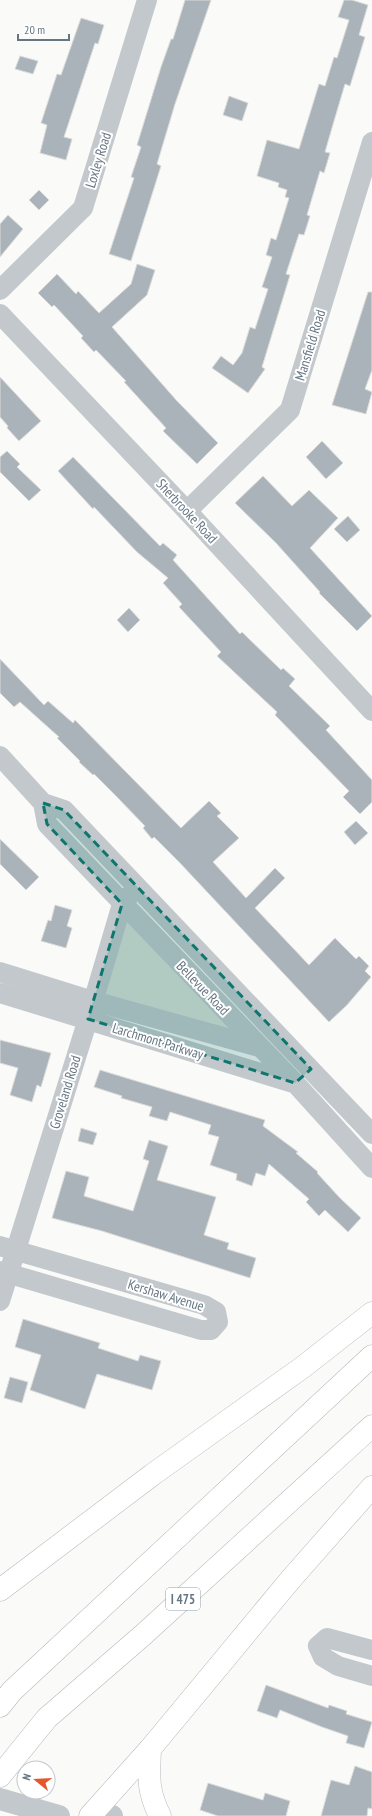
<svg xmlns="http://www.w3.org/2000/svg" width="372" height="1816" viewBox="0 0 372 1816" font-family="'PT Sans Narrow',sans-serif">
  <style>
    .green { fill: #dadfd7 }
    .building { fill: #aab3b9; stroke: #dcdcda }
    .lines { fill: none; stroke-linecap: round; stroke-linejoin: round }
    .motorway-casing { stroke: #b4b9bd; stroke-width: 23 }
    .minor { stroke: #c3c8cc; stroke-width: 20 }
    .tertiary { stroke: #c3c8cc; stroke-width: 22 }
    .motorway { stroke: #fff; stroke-width: 22 }
    .marked { fill: #0f766e; fill-opacity: 0.2; stroke: #0f766e; stroke-width: 3; stroke-dasharray: 8 5; stroke-linejoin: round }
    .labels { text-anchor: middle; stroke-width: 4; stroke-linejoin: round; paint-order: stroke }
    .shield { fill: #fff; stroke: #939fa8; stroke-width: 1 }
    .shield-label { font-size: 13px; font-weight: bold; fill: #657683 }
    .street-label { font-size: 14px; fill: #657683; stroke: #fff }
  </style>
  <rect width="100%" height="100%" fill="#fafaf8"/>
  <!-- green -->
  <path class="green" d="M122,911L230,1029L99,998Z"/>
  <!-- building -->
  <path class="building" d="M185,0H211L175,104L157,164L161,166L131,261L109,254L134,178L131,177L141,147L137,145L161,67L171,39H173Z
    M344,0H352L368,5L359,35L365,37L350,86L345,84L334,121L325,152L330,153L324,173L320,171L307,215L310,216L304,235L299,234L286,274L290,275L262,367L265,369L248,393L212,368L221,356L233,365L242,353L250,327L255,329L268,289L262,287L272,257L266,255L271,238L276,240L289,198L285,197L287,190L278,187L279,183L257,176L267,140L299,149L319,84L325,86L334,57L337,58L349,20L338,17Z
    M81,18L104,25L98,44L95,43L64,137L72,139L66,160L40,153L47,125L41,123L57,74L61,75Z
    M20,56L38,61L33,74L15,69Z
    M229,96L248,103L242,121L223,115Z
    M39,190L49,200L39,210L29,200Z
    M8,215L23,229L0,257V224Z
    M137,264L155,270L147,295L112,327L177,401L218,443L197,464L163,431L166,428L124,382L126,381L96,350L94,352L81,338L83,336L54,305L52,307L38,293L57,274L76,294L78,291L99,313L131,284Z
    M368,292H372V370L365,389L372,392L366,414L332,405Z
    M0,377L41,421L19,441L7,428L8,426L0,417Z
    M322,441L343,463L326,479L306,457Z
    M7,451L20,464L17,467L41,490L29,501L0,472V457Z
    M73,457L160,546L163,543L177,555L173,560L240,634L242,632L281,670L283,668L295,679L289,686L330,726L326,730L372,780V802L360,814L343,797L349,791L275,715L277,712L217,656L221,652L179,607L182,604L163,583L168,578L137,552L94,507L93,509L58,471Z
    M263,476L292,506L309,490L338,518L310,548L372,616L357,631L319,593L320,592L276,543L235,503Z
    M348,516L360,530L347,542L334,529Z
    M129,608L140,620L128,632L117,620Z
    M0,659L44,705L48,701L73,723L75,720L181,828L209,801L221,813L217,816L239,838L213,862L246,898L275,868L285,878L255,908L309,965L335,938L356,959L359,956L369,966L365,971L371,977L347,1005L329,1022L180,863L154,837L152,839L143,828L145,826L115,795L94,774L93,775L79,762L80,761L57,738L59,737L20,702L14,707L0,693Z
    M356,821L368,833L355,845L344,832Z
    M0,839L39,877L26,890L0,864Z
    M55,905L72,910L67,926L72,928L66,948L41,941L48,920L51,921Z
    M0,1040L51,1053L41,1087L37,1085L32,1102L10,1095L18,1068L0,1063Z
    M100,1070L265,1120L263,1126L298,1152L296,1153L318,1172L317,1173L339,1197L361,1218L348,1232L325,1210L319,1216L306,1202L309,1199L269,1164L265,1176L256,1173L252,1186L236,1180L237,1174L210,1165L219,1137L208,1134L211,1125L170,1112L167,1121L149,1116L152,1107L121,1098L122,1096L94,1087Z
    M81,1128L97,1133L93,1145L78,1141Z
    M149,1140L168,1146L157,1180L216,1197L204,1235L229,1243L227,1249L256,1258L250,1278L102,1231L52,1218L66,1171L89,1177L84,1196L133,1211L149,1161L143,1159Z
    M23,1319L100,1343L98,1348L138,1361L140,1355L161,1361L152,1390L97,1374L85,1409L30,1390L41,1355L15,1347Z
    M10,1377L28,1382L22,1403L4,1398Z
    M266,1685L328,1708L329,1705L347,1711L346,1714L372,1722L364,1748L346,1743L348,1736L322,1727L280,1710L277,1718L257,1711Z
    M355,1766L372,1772V1809L368,1808L367,1816H321L331,1780L349,1785Z
    M208,1783L263,1800L265,1793L290,1801L286,1816H218L200,1810Z"/>
  <g class="lines">
    <!-- motorway casing -->
    <g class="motorway-casing">
      <path id="motorway" d="M0,1590L152,1475L303,1367L372,1313
        M0,1706L12,1691L372,1356
        M150,1749C149,1777 147,1790 160,1816
        M0,1776L47,1718L143,1635L372,1426
        M90,1816L150,1749L291,1579L372,1487"/>
    </g>
    <!-- minor -->
    <path class="minor" d="M0,290L83,208L147,0
      M0,314L187,511L372,711
      M187,511L290,410L372,142
      M0,756L43,803L64,810L372,1134
      M43,803L47,824L295,1083L372,1168
      M0,972L93,1001L259,1047
      M0,993L293,1083
      M0,1246L204,1305L216,1312L218,1322L211,1330H201L0,1271
      M0,1301L88,1019L122,904L129,896
      M372,1650L327,1638L318,1646L323,1657L338,1666L372,1676"/>
    <!-- tertiary -->
    <path class="tertiary" d="M0,1799L59,1816
      M106,1816H112"/>
    <!-- motorway -->
    <use href="#motorway" class="motorway"/>
  </g>
  <!-- marked area -->
  <path class="marked" d="M43,803L64,810L311,1069L295,1083L88,1019L122,904L47,824Z"/>
  <g class="labels">
    <!-- shield labels -->
    <rect class="shield" x="166" y="1588" width="34" height="22" rx="3"/>
    <g class="shield-label">
      <text x="183" y="1604">I 475</text>
    </g>
    <!-- street labels -->
    <g class="street-label">
      <text transform="translate(98 160) rotate(-73)" y="5">Loxley Road</text>
      <text transform="translate(310 345) rotate(-73)" y="5">Mansfield Road</text>
      <text transform="translate(187 511) rotate(47)" y="5">Sherbrooke Road</text>
      <text transform="translate(203 988) rotate(46)" y="5">Bellevue Road</text>
      <text transform="translate(158 1041) rotate(17)" y="5">Larchmont Parkway</text>
      <text transform="translate(65 1092) rotate(-73)" y="5">Groveland Road</text>
      <text transform="translate(166 1295) rotate(17)" y="5">Kershaw Avenue</text>
    </g>
  </g>
  <!-- north arrow -->
  <g transform="translate(36 1780) rotate(288)"><circle r="19" fill="#ffffff" stroke="#c1c8cd"/>
  <path d="M0-3L7 15L0 10L-7 15Z" fill="#e4572e"/>
  <text y="-6" font-size="11" font-weight="bold" text-anchor="middle" fill="#657683">N</text>
  </g>
  <!-- scale -->
  <path d="M18 34v6h51v-6" fill="none" stroke="#657683" stroke-width="2"/>
  <text x="24" y="34" font-size="12" fill="#657683" stroke="#ffffff" stroke-width="3" paint-order="stroke">20 m</text>
</svg>
